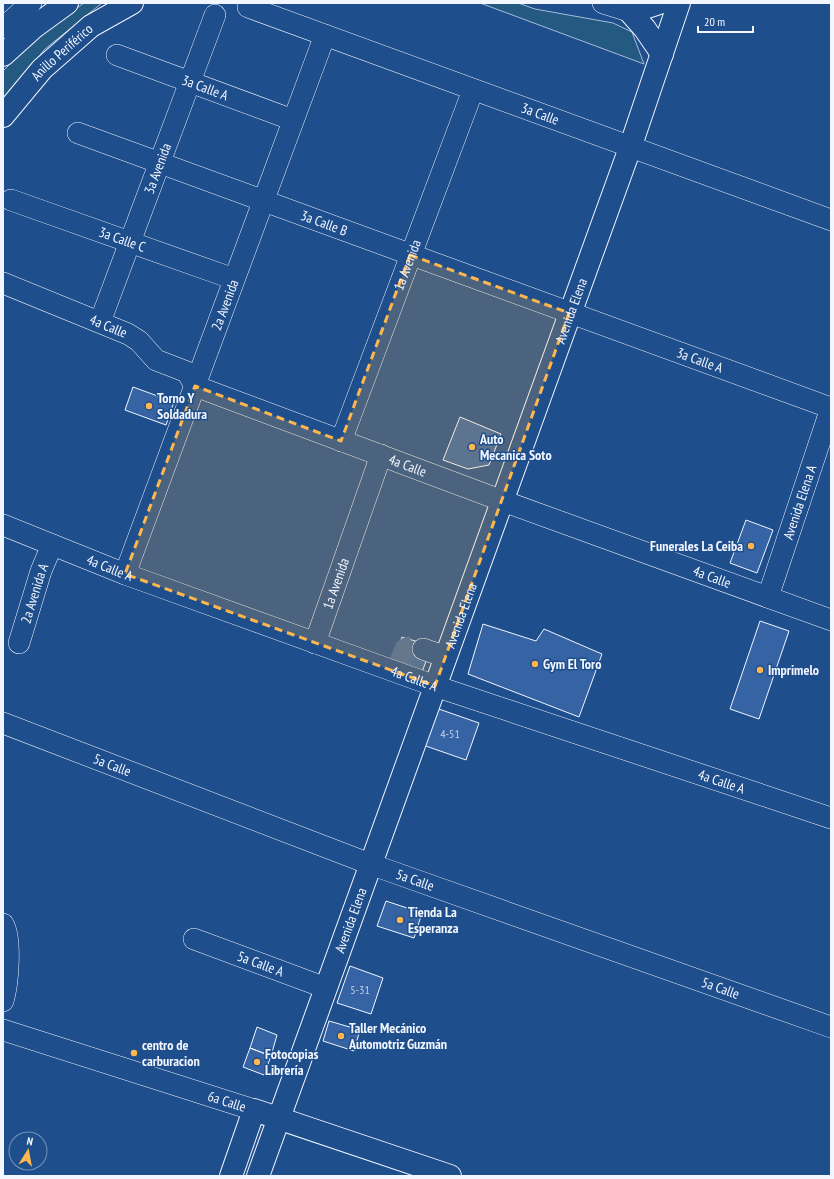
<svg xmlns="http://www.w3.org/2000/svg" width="834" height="1179" viewBox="0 0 834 1179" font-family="'PT Sans Narrow',sans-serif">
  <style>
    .green { fill: #245a82; stroke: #a8bbd7 }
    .building { fill: #3563a3; stroke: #f2f6ff }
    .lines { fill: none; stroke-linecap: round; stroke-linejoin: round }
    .minor-tunnel { stroke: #3f679d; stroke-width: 21; stroke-dasharray: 21 10; stroke-linecap: butt }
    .minor-casing { stroke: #f2f6ff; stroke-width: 22 }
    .major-casing { stroke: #f2f6ff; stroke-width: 24 }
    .highway-casing { stroke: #f2f6ff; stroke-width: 24 }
    .minor { stroke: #1f4e8c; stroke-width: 21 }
    .major { stroke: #1f4e8c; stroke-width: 22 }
    .highway { stroke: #1f4e8c; stroke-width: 22 }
    .marked { fill: #ffb74d; fill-opacity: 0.2; stroke: #ffb74d; stroke-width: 3; stroke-dasharray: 8 5; stroke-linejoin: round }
    .poi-dot { fill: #ffb74d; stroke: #1f4e8c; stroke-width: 1.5 }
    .labels { text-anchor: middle; stroke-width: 3; stroke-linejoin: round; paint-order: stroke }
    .number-label { font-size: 12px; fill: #c3d1e8 }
    .street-label { font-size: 14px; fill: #f2f6ff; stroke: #1f4e8c }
    .poi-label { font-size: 14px; font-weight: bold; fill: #f2f6ff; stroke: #1f4e8c; text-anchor: start }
  </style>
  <rect width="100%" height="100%" fill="#1f4e8c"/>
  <!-- green -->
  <path class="green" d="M84,3H102L45,49L3,100V71L36,38Z
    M480,3H518L535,9L613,23L632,32L644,64Z"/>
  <!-- building -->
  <path class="building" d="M133,387L174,402L166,425L125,410Z
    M460,417L501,434L489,465L468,469L443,460Z
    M746,520L773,530L757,573L730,563Z
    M760,621L789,631L759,719L730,709Z
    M483,624L536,641L544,629L602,654L579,717L468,674Z
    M402,637L425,644L428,656L422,672L393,662Z
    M433,707L479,723L466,760L420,744Z
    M386,901L422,913L414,938L377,926Z
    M350,966L383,978L371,1014L337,1003Z
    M329,1021L360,1030L354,1051L323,1041Z
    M257,1027L277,1035L271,1056L250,1048Z
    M250,1048L271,1056L264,1075L243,1067Z"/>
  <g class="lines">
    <!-- minor-tunnel -->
    <path class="minor-tunnel" d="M399,664L405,649L409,647L423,649"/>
    <!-- minor casing -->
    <g class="minor-casing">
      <g id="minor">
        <path d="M603,3L632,12"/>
        <path id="s1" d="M248,7L831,220"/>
        <path d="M3,28L31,3"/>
        <path id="s2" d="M117,55L293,120"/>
        <path id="s3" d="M78,133L831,408"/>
        <path id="s4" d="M11,200L234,279"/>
        <path id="s5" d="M3,283L128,334L139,341L156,360L187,372L195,386L503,501L831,620"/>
        <path id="s6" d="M100,322L215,15"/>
        <path id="s7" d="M341,441L473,90"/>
        <path id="s8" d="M3,525L125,574L435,686L831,818"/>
        <path id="s9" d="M125,574L325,35"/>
        <path id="s10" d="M768,597L831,408"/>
        <path id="s11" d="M19,643L41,571L52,545"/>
        <path id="s12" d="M315,643L381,455"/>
        <path d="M423,649L446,657"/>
        <path id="s13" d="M3,723L370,864L831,1027"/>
        <path d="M3,924C12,938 8,985 3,1001"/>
        <path id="s14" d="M194,939L326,988"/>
        <path id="s15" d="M3,1030L254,1110"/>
      </g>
    </g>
    <!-- major casing -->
    <g class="major-casing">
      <g id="major">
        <path d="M622,3L645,29L662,54"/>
        <path d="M632,12L659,3"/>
        <path d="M231,1176L254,1110L450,1176"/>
        <path id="s16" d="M258,1176L630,148L679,3"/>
      </g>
    </g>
    <!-- highway casing -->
    <g class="highway-casing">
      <g id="highway">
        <path d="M3,55L34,27L67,3"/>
        <path id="s17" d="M3,116L42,69L91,26L132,3"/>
      </g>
    </g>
    <!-- minor -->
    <use href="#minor" class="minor"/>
    <!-- major -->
    <use href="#major" class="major"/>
    <!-- highway -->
    <use href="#highway" class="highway"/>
  </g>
  <!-- marked area -->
  <path class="marked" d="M410,255L569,313L435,686L125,574L195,386L341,441Z"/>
  <!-- markers -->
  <g class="poi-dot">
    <circle cx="149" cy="406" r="4"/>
    <circle cx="472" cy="447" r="4"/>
    <circle cx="751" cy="546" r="4"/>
    <circle cx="535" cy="664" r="4"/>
    <circle cx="760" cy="670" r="4"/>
    <circle cx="400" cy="920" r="4"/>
    <circle cx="341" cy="1036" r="4"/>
    <circle cx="134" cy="1053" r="4"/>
    <circle cx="257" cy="1062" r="4"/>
  </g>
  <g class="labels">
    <!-- number labels -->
    <g class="number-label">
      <text x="450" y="738">4-51</text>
      <text x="360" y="994">5-31</text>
    </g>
    <!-- street labels -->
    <g class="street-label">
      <text dy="5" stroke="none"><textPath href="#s17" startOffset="87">Anillo Periférico</textPath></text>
      <text dy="5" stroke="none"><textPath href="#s2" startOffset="94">3a Calle A</textPath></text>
      <text dy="5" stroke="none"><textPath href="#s1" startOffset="311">3a Calle</textPath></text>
      <text dy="5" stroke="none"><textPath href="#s6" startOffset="164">3a Avenida</textPath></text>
      <text dy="5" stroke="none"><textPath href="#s3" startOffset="262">3a Calle B</textPath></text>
      <text dy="5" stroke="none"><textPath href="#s4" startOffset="118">3a Calle C</textPath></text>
      <text dy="5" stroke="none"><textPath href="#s7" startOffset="188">1a Avenida</textPath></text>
      <text dy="5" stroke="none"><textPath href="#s9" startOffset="287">2a Avenida</textPath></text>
      <text dy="5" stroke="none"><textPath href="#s16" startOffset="920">Avenida Elena</textPath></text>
      <text dy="5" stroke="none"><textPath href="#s5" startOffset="114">4a Calle</textPath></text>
      <text dy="5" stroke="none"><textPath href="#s3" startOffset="662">3a Calle A</textPath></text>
      <text dy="5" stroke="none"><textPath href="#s5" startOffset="450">4a Calle</textPath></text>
      <text dy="5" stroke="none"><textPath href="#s10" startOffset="100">Avenida Elena A</textPath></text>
      <text dy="5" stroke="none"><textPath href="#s8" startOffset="115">4a Calle A</textPath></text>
      <text dy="5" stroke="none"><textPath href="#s5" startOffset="774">4a Calle</textPath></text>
      <text dy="5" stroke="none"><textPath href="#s12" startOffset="63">1a Avenida</textPath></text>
      <text dy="5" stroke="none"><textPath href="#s11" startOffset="52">2a Avenida A</textPath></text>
      <text dy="5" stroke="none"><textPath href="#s16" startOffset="596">Avenida Elena</textPath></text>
      <text dy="5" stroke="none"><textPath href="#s8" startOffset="439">4a Calle A</textPath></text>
      <text dy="5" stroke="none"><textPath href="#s13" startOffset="117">5a Calle</textPath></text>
      <text dy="5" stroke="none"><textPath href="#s8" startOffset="763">4a Calle A</textPath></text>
      <text dy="5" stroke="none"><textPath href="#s13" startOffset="441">5a Calle</textPath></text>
      <text dy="5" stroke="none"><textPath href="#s16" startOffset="272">Avenida Elena</textPath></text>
      <text dy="5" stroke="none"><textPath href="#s14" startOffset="71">5a Calle A</textPath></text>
      <text dy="5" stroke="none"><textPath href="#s13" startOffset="765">5a Calle</textPath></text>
      <text dy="5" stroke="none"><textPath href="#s15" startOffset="235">6a Calle</textPath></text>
    </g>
    <!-- poi labels -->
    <g class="poi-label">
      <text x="157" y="403">Torno Y<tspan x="157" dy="16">Soldadura</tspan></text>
      <text x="480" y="444">Auto<tspan x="480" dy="16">Mecanica Soto</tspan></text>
      <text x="743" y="551" text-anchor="end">Funerales La Ceiba</text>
      <text x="543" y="669">Gym El Toro</text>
      <text x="768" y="675">Imprimelo</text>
      <text x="408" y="917">Tienda La<tspan x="408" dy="16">Esperanza</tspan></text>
      <text x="349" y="1033">Taller Mecánico<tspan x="349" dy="16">Automotriz Guzmán</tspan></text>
      <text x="142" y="1050">centro de<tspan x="142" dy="16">carburacion</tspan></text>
      <text x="265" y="1059">Fotocopias<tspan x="265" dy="16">Librería</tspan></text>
    </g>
  </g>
  <!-- border -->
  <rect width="834" height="1179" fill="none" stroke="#f2f6ff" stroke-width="8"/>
  <!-- north arrow -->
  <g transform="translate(28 1151) rotate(11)"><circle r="19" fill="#1f4e8c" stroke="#7391ba"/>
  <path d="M0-3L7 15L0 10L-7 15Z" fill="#ffb74d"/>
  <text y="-6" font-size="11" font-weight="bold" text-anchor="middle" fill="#f2f6ff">N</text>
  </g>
  <!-- scale -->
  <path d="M698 26v6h55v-6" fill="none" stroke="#f2f6ff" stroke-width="2"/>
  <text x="704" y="26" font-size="12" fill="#f2f6ff" stroke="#1f4e8c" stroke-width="3" paint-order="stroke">20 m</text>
</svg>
